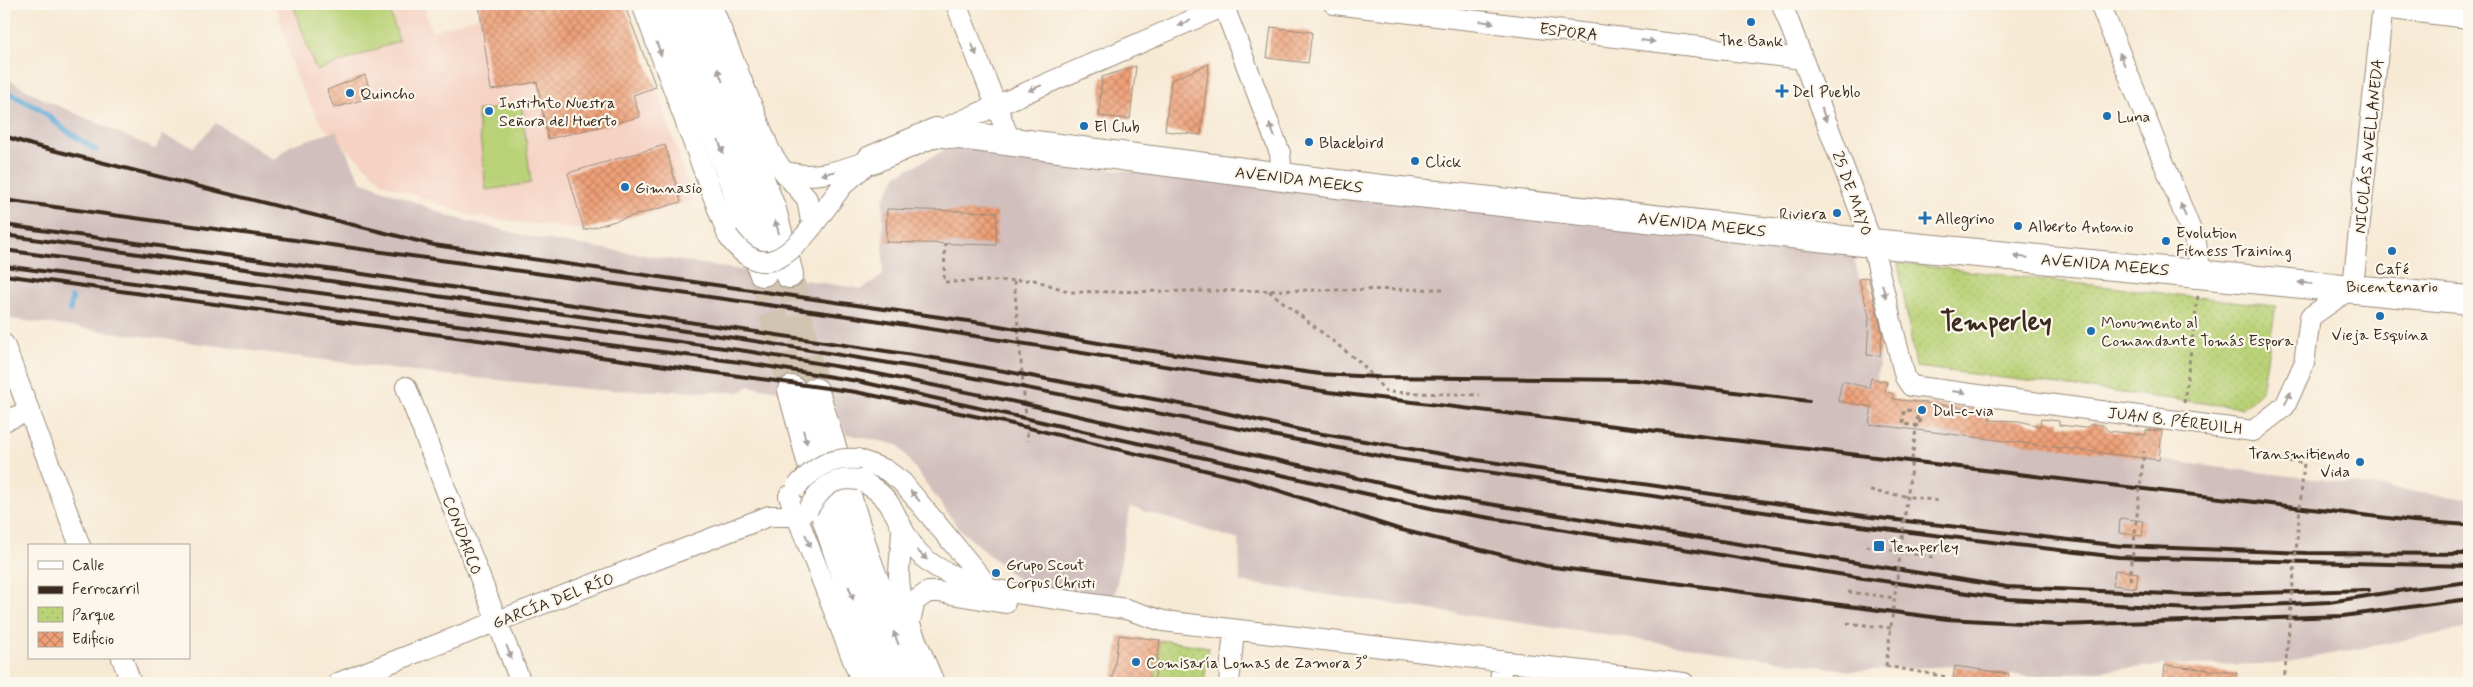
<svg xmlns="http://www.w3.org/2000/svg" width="2473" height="687" viewBox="0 0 2473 687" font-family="Mynerve,sans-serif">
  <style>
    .built { fill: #f5d2c3 }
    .railway { fill: #d1bfbd }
    .park { fill: url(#park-dots); stroke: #7a7e4a }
    .garden { fill: #bad277; stroke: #7a7e4a }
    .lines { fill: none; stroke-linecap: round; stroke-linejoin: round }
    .stream { stroke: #5da9d6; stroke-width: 5.5 }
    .building { fill: url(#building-cross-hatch) }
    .primary-tunnel { stroke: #d1c4b0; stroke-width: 28; stroke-dasharray: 28 14; stroke-linecap: butt }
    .street-casing { stroke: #998a7a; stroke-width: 22 }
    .secondary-casing { stroke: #998a7a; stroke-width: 30 }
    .primary-casing { stroke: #998a7a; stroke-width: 30 }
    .path { stroke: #998a7a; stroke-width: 3; stroke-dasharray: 4 4; stroke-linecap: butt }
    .street { stroke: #fff; stroke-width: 20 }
    .secondary { stroke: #fff; stroke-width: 28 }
    .primary { stroke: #fff; stroke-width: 28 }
    .rail { stroke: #3b2a1e; stroke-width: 4 }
    .street-bridge-casing { stroke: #998a7a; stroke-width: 22; stroke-linecap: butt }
    .path-bridge { stroke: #998a7a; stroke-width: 3; stroke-dasharray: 4 4; stroke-linecap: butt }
    .street-bridge { stroke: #fff; stroke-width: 20 }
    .oneway { fill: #a79f9a }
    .poi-dot { fill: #1f6fb2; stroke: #fbf7ec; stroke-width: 2 }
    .labels { text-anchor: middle; stroke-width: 4.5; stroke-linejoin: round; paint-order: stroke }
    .street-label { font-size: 16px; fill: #3b2a1e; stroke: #fbf7ec }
    .poi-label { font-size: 16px; fill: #3b2a1e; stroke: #fbf7ec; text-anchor: start }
    .town-label { font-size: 26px; font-weight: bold; fill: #3b2a1e; stroke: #fbf7ec }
  </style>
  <defs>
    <pattern id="park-dots" width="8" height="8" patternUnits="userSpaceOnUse" patternTransform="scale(1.25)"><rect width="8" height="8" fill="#bad277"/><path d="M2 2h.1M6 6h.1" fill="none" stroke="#a1b466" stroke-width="1.8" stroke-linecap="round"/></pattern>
    <pattern id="building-cross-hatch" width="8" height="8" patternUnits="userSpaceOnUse" patternTransform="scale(1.25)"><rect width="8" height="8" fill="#efa078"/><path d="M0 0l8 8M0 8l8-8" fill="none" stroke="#c38362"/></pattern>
  </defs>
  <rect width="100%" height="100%" fill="#fbf7ec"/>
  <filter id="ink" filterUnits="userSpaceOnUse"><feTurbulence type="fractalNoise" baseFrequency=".02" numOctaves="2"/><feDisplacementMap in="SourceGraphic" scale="10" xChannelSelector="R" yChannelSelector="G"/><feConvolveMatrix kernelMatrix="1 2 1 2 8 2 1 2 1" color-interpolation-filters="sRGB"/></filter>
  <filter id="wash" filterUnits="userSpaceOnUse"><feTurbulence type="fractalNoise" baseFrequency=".0096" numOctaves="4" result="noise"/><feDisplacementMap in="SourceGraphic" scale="20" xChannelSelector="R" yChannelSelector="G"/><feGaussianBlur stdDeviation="1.12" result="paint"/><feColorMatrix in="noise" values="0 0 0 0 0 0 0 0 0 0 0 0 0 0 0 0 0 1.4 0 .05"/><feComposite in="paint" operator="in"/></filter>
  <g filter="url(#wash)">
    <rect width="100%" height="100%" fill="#f7ead5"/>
    <!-- built -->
    <path class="built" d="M276,4H423L432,31L478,17L477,4H624L660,99L694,201L584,230L472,216L383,183L321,124L295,76Z"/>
    <!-- railway -->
    <path class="railway" d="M4,77L39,97L155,149L163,135L194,147L216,123L274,160L291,145L336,131L361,181L452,217L535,238L862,289L883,275V200L897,175L963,140L997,156L1853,254L1869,316L1867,351L1880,352L1877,380L1871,378L1869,388L1842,382L1838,400L1872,407L1869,424L2469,498V628L2277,664L2165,665L2030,677L1955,666L1851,671L1240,582L1239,540L1130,507L1114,600L1024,584L960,530L898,445L846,434L832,400L749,386L740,392L598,390L415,372L4,318Z"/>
    <!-- park -->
    <path class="park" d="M1898,263L2276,306L2262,390L2243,408L1916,367Z
      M1160,640L1209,647L1204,683H1154Z"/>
    <!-- garden -->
    <path class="garden" d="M293,4H388L399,41L316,71Z
      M522,107L531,183L486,190L477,110Z"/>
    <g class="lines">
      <!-- stream -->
      <path class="stream" d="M4,90L40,109L61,127L96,150
        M70,310L72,298"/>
    </g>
    <g id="blocks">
      <!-- building -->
      <path class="building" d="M479,4H624L656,87L633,95L640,117L548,139L537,82L491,90Z
        M1271,27L1312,32L1308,63L1267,58Z
        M1209,64L1201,135L1165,131L1171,80Z
        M1136,66L1130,119L1099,116L1102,77Z
        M365,75L372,97L334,108L327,90Z
        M665,145L681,202L584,230L568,173Z
        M887,209L997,212L996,245L886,242Z
        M1868,277L1882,332L1880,356L1867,355L1869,316L1859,279Z
        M1871,378L1887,382L1885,391L1893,394V399L1990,411L1989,420L2019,421L2040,426L2041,419L2059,421V425L2085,428L2092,424L2103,425L2108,431L2146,435V430L2162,431L2159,460L1869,424L1872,407L1838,401L1842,381L1869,388Z
        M2120,518L2144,521L2142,536L2119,533Z
        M2115,570L2138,573L2136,588L2113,585Z
        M1119,635L1160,640L1154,683H1112Z
        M2165,665L2237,673L2236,683H2163Z
        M1955,666L2009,674L2008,683H1952Z"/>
    </g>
  </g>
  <g filter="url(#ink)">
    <use href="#blocks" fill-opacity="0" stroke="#998a7a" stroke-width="1"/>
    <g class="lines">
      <!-- primary-tunnel -->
      <path class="primary-tunnel" d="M763,272L792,390
        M789,274L815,392"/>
      <!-- street casing -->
      <g class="street-casing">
        <path id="street" d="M642,4L728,236
          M711,4L770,151L783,171L807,199L812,227
          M956,4L1011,143
          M1223,4L1280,153L1282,177
          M1334,4L1803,59
          M1782,4L1872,243L1905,377L1911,386L2253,431L2285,406L2304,364L2310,317L2353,287L2383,4
          M2100,4L2196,243L2201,273
          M2382,8L2469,18
          M936,132L1229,4
          M783,171C815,181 841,170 871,160
          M812,227L842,186L866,165
          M4,344L80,546
          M406,387L521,683
          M4,421L30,411
          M857,459L886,470L902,482L980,576L989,589L1126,609L1163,621L1684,683
          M859,480C901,500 892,523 918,552C936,572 964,580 989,589L990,592
          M789,496L862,683
          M902,527C902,544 899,561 899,577C900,611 922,652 934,683
          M910,621L915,601L928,592H939L1005,603
          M122,658L131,683
          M338,683L769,516H798L808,509
          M1229,683L1234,631
          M1500,683L1502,661"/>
      </g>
      <!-- secondary casing -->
      <g class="secondary-casing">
        <path id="secondary" d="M871,160L936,132L1337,184L1872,243L2469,300"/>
      </g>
      <!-- primary casing -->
      <g class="primary-casing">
        <path id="primary" d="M665,4L735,185L763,272
          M692,4L772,210L789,274
          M792,390L826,517L860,619L885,683
          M815,392L866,558L913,683"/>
      </g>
      <!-- path -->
      <path class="path" d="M945,243L944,282L1034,280L1071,292L1447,289
        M1014,281L1028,441
        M1269,291L1362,364L1386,392L1480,395
        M2184,403L2198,295
        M1917,420L1918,411L1904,410L1903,424L1919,426L1922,406
        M2256,449L2258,458L2304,463
        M1870,491L1939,501
        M1866,546L1933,557
        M1848,592L1895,598
        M1847,623L1891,628
        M1886,666L1947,677V683"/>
      <!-- street -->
      <use href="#street" class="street"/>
      <!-- secondary -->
      <use href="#secondary" class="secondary"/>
      <!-- primary -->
      <use href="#primary" class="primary"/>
      <!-- rail -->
      <path class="rail" d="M4,136L32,145L434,245L982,323L1110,345L1320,374L1376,377L1636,380L1809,401
        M4,200L855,317L1329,392L2413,521L2469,525
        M4,225L342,271L940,359L1212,410L1305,431L1477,460L1871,517L2121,546L2306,553L2469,554
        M4,235L742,339L938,371L1396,459L1868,527L2118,557L2469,566
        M4,250L746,351L858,370L1025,404L1433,495L2007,587L2191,595L2369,590
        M4,266L747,363L857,381L1435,509L1863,578L2009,599L2191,609L2329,602L2411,589L2469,582
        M4,275L856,392L1004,422L1246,480L1398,529L1546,566L1947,619L2060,625L2343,616L2469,599"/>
      <!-- street-bridge casing -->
      <g class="street-bridge-casing">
        <path id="street-bridge" d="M728,236C759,279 785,261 812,227
          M797,486C815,467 830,457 857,459
          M808,509C821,488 832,476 859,480"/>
      </g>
      <!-- path-bridge -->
      <path class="path-bridge" d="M2130,580L2144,451
        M1886,666L1917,420
        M2284,683L2304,463"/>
      <!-- street-bridge -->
      <use href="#street-bridge" class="street-bridge"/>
    </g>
    <!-- one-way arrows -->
    <defs><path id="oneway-solid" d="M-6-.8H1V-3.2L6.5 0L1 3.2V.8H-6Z" transform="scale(1.25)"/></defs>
    <g class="oneway">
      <use href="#oneway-solid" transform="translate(1487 22) rotate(7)"/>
      <use href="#oneway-solid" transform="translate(1184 23) rotate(157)"/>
      <use href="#oneway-solid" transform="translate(1648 41) rotate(7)"/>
      <use href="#oneway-solid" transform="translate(659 49) rotate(70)"/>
      <use href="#oneway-solid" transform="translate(974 49) rotate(68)"/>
      <use href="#oneway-solid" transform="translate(2122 59) rotate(-112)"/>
      <use href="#oneway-solid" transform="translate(720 75) rotate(-111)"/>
      <use href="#oneway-solid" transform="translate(1035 88) rotate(157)"/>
      <use href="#oneway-solid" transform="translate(1824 115) rotate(70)"/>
      <use href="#oneway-solid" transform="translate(1272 130) rotate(-111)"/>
      <use href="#oneway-solid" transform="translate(721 147) rotate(69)"/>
      <use href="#oneway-solid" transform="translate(828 173) rotate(168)"/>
      <use href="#oneway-solid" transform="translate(2183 210) rotate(-112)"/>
      <use href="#oneway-solid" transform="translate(777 227) rotate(-107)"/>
      <use href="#oneway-solid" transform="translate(2021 257) rotate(-175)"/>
      <use href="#oneway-solid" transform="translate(2305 283) rotate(-175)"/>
      <use href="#oneway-solid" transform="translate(1884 291) rotate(76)"/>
      <use href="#oneway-solid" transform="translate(1959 392) rotate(7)"/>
      <use href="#oneway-solid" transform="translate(2288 398) rotate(-65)"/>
      <use href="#oneway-solid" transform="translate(805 437) rotate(75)"/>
      <use href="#oneway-solid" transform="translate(915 496) rotate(-131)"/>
      <use href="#oneway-solid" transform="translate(808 541) rotate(69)"/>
      <use href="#oneway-solid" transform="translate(922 555) rotate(43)"/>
      <use href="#oneway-solid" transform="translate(851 593) rotate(71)"/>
      <use href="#oneway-solid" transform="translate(896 638) rotate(-111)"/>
      <use href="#oneway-solid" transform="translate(509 652) rotate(69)"/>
    </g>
  </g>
  <!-- markers -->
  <g class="poi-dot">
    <circle cx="1751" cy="22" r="5"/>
    <path d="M1779.5 83.5h5v5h5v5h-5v5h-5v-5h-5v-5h5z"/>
    <circle cx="350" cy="93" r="5"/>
    <circle cx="489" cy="111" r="5"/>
    <circle cx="2107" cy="116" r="5"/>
    <circle cx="1084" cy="126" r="5"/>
    <circle cx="1309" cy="142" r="5"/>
    <circle cx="1415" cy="161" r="5"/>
    <circle cx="625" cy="187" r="5"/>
    <circle cx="1837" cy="213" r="5"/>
    <path d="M1922.5 210.5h5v5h5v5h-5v5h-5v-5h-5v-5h5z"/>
    <circle cx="2018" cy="226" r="5"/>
    <circle cx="2166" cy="241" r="5"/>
    <circle cx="2392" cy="251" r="5"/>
    <circle cx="2380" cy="316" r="5"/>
    <circle cx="2091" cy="331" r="5"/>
    <circle cx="1922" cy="410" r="5"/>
    <circle cx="2360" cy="462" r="5"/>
    <rect x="1873" y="540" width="12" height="12" rx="2.5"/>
    <circle cx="996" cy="573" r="5"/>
    <circle cx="1136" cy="662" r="5"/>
  </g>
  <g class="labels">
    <!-- street labels -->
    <g class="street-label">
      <text transform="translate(1569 31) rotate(7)" y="6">ESPORA</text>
      <text transform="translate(2368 146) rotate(-84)" y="6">NICOLÁS AVELLANEDA</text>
      <text transform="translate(1299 179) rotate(7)" y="6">AVENIDA MEEKS</text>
      <text transform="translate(1853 193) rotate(70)" y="6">25 DE MAYO</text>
      <text transform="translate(1702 224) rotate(6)" y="6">AVENIDA MEEKS</text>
      <text transform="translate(2105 264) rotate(5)" y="6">AVENIDA MEEKS</text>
      <text transform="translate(2175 420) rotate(7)" y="6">JUAN B. PÉREUILH</text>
      <text transform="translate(463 535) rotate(69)" y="6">CONDARCO</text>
      <text transform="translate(553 600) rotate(-21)" y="6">GARCÍA DEL RÍO</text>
    </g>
    <!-- poi labels -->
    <g class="poi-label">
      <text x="1751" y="46" text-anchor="middle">The Bank</text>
      <text x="1792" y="97">Del Pueblo</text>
      <text x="360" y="99">Quincho</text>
      <text x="499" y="108">Instituto Nuestra<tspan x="499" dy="18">Señora del Huerto</tspan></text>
      <text x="2117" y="122">Luna</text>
      <text x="1094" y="132">El Club</text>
      <text x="1319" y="148">Blackbird</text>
      <text x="1425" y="167">Click</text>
      <text x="635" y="193">Gimnasio</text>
      <text x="1827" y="219" text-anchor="end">Riviera</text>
      <text x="1935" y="224">Allegrino</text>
      <text x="2028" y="232">Alberto Antonio</text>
      <text x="2176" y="238">Evolution<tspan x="2176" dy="18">Fitness Training</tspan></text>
      <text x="2392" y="274" text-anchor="middle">Café<tspan x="2392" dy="18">Bicentenario</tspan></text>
      <text x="2101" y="328">Monumento al<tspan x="2101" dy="18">Comandante Tomás Espora</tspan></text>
      <text x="2380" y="340" text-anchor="middle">Vieja Esquina</text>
      <text x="1932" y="416">Dul-c-via</text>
      <text x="2350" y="459" text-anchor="end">Transmitiendo<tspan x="2350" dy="18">Vida</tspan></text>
      <text x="1890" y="552">Temperley</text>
      <text x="1006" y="570">Grupo Scout<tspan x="1006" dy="18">Corpus Christi</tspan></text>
      <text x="1146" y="668">Comisaría Lomas de Zamora 3°</text>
    </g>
    <!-- town labels -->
    <g class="town-label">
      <text x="1996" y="330">Temperley</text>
    </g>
  </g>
  <!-- margin -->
  <rect width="2473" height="687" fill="none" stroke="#fbf7ec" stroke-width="20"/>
  <!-- legend -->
  <rect x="28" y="544" width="162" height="115" fill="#fbf7ec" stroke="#aea59a"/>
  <rect x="38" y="561" width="25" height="8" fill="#ffffff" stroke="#aea59a"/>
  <text x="72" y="570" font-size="15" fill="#3b2a1e">Calle</text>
  <rect x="38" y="586" width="25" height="8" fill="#3b2a1e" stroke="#aea59a"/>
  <text x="72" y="594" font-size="15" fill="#3b2a1e">Ferrocarril</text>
  <rect x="38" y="607" width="25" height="15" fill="url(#park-dots)" stroke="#aea59a"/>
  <text x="72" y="620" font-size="15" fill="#3b2a1e">Parque</text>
  <rect x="38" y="632" width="25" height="15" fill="url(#building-cross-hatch)" stroke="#aea59a"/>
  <text x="72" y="644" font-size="15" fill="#3b2a1e">Edificio</text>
</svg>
